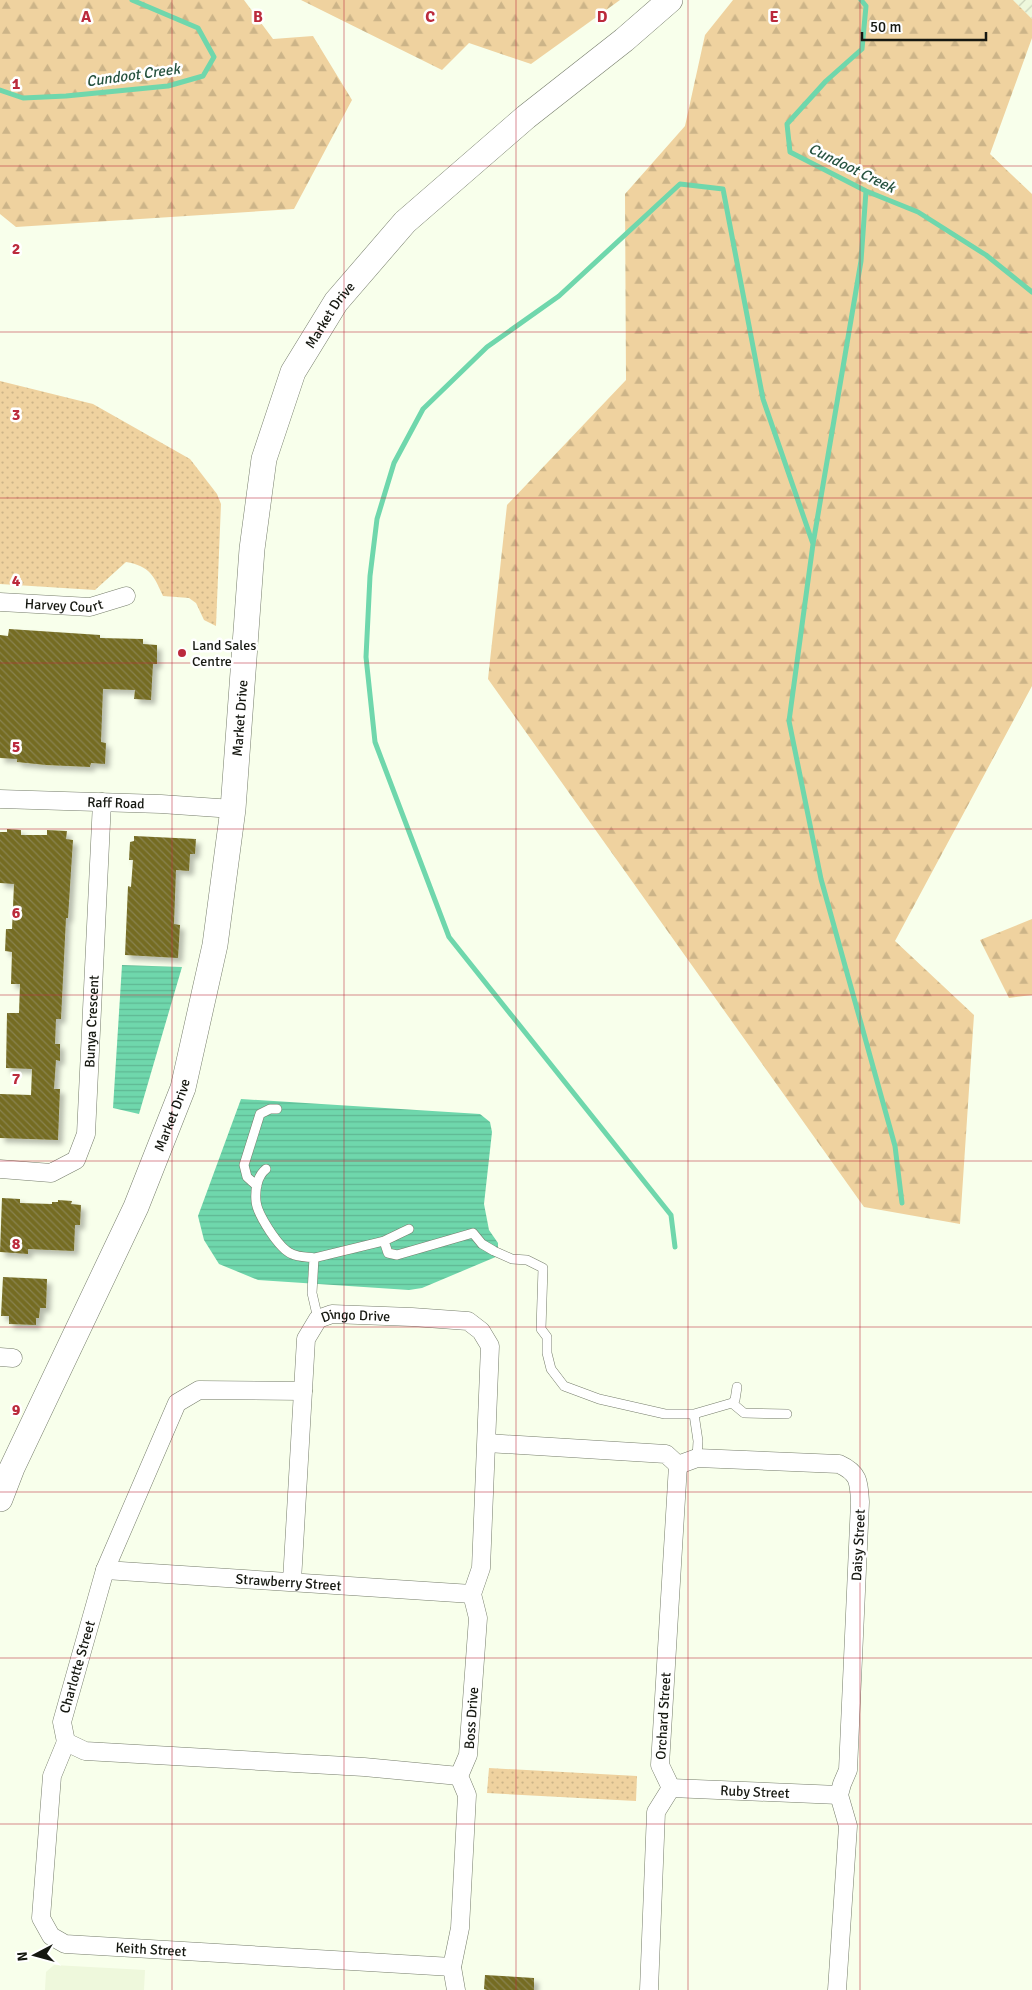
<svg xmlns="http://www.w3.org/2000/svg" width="1032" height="1990" viewBox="0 0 1032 1990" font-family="Signika,sans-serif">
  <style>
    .built { fill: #eef8dc }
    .industrial { fill: url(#industrial-furrows) }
    .green { fill: url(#green-dots) }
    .forest { fill: url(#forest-firs) }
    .water { fill: url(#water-rules) }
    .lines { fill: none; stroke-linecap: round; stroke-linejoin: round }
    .stream { stroke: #6fd7ac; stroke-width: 5 }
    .building { fill: url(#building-back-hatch); filter: url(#shadow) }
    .lane-casing { stroke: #767d6b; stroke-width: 10 }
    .street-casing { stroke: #767d6b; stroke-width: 19 }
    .secondary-casing { stroke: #767d6b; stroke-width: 26 }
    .lane { stroke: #fff; stroke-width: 9 }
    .street { stroke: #fff; stroke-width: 18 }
    .secondary { stroke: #fff; stroke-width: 25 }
    .grid { fill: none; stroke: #bb2a3c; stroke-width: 1; stroke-opacity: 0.55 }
    .poi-dot { fill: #bb2a3c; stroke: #fff; stroke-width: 2 }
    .labels { text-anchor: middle; stroke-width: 5; stroke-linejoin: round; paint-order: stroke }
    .street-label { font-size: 14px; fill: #161811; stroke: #fff }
    .poi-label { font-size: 14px; fill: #161811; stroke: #fff; text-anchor: start }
    .water-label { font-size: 15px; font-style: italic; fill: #26523f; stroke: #fff }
    .grid-label { font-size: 16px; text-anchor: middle; font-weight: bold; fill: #bb2a3c; stroke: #fff; stroke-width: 5; stroke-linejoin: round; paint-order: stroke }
  </style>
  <defs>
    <pattern id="industrial-furrows" width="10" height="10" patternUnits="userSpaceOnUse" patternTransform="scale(1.25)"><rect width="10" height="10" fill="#eef8dc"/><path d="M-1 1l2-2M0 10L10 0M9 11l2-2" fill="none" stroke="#cbd4bc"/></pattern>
    <pattern id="green-dots" width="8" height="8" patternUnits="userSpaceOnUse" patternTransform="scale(1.25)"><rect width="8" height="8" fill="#efd29f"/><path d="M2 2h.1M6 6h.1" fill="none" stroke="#ccb488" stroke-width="1.8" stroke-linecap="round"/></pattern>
    <pattern id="forest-firs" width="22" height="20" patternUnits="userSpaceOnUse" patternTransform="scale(1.25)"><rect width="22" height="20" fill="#efd29f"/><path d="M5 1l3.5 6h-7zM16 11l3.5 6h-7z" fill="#ccb488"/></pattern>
    <pattern id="water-rules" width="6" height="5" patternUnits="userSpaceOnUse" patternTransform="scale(1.25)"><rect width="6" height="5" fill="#6fd7ac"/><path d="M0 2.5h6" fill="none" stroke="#5fb893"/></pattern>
    <pattern id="building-back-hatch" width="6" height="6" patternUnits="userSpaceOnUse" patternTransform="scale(1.25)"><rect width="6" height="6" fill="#756c23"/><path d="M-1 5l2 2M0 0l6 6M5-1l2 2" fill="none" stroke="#898350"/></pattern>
    <filter id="shadow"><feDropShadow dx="4.5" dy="4.5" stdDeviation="2.5" flood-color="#0004"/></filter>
  </defs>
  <rect width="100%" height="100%" fill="#f8ffeb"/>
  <!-- built -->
  <path class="built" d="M54,1965L145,1970L144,1990H45L46,1972Z"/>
  <!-- industrial -->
  <path class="industrial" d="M1013,0H1032V19Z"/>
  <!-- green -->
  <path class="green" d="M0,381L93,404L190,459L217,494L221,504L216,626L204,620L196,603L189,598L163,596C154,576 150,566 126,562L95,590L0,584Z
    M489,1768L637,1776L636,1801L487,1793Z"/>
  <!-- forest -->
  <path class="forest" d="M0,0H244L273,39L313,36L352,100L294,209L16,227L0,214Z
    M301,0H620L531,64L469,43L442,70Z
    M733,0H1013L1032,19V38L990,154L1032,194V686L895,941L974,1015L960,1224L864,1207L488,679L507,505L626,380L625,194L685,126L705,35Z
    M1032,919V995L1009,998L980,940Z"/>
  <!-- water -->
  <path class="water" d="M122,965L182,967L139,1114L113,1108Z
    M241,1099L480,1114L490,1122L492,1132L484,1204L489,1230L498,1243V1256L422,1288L409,1290L258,1280L219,1264L204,1240L198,1216Z"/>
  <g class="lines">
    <!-- stream -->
    <path class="stream" d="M861,0L866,6L862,49L826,81L787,124L790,152L866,191L918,212L986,255L1032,292
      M0,90L23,98L66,96L168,86L203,76L214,57L198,28L132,0
      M866,191L861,261L813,544L789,721L821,879L895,1146L902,1203
      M675,1247L671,1215L449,937L375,742L366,657L370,576L377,519L394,463L423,409L487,347L559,296L680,184L723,189L763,399L813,544"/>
  </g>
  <!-- building -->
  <path class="building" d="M9,629L100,635V638L143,639V644L157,645V664H153L151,700L134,699L135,690L103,689L101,742L106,743L105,764L91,763L90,767L46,765L17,762V759L0,758V635L8,636Z
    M7,829L21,830V835H47V830L67,831L66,839L73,840L68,918H66L61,1019H56L55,1044H60V1061L56,1060L54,1089H60L58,1140L0,1138V1094L31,1095L32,1069L6,1068L7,1013H19L20,984H11L12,952L5,951L6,929H12L14,884L0,883V832H7Z
    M134,836L196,839L195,854H190L189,871L176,870L174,924L180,925L178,958L125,955L128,886L131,887L133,860H129L130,842L134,841Z
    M2,1198L20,1199V1203L52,1204V1202H58V1200L72,1201L71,1204L81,1205L80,1225H75L74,1251L28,1249V1254L0,1252Z
    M3,1277L47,1279L46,1308H40L39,1318H36V1325L9,1324V1316H1Z
    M485,1975L534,1978V1990H487L484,1989Z"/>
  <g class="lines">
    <!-- lane casing -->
    <g class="lane-casing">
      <path id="lane" d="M266,1169C257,1176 255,1190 256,1201C257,1214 279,1249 292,1254C298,1257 307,1257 314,1258L312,1293L318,1319
        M257,1186L247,1177L244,1165L260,1114L270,1109H277
        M384,1241L388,1253L397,1255L473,1233L482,1244L494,1251L512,1259L527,1260L543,1268L541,1329L547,1337V1353L551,1369L564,1386L599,1399L665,1414H694L698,1441L697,1458
        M314,1258L384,1241L409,1229
        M732,1403L744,1413L787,1414
        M694,1414L732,1403L735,1400L737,1387"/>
    </g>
    <!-- street casing -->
    <g class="street-casing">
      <g id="street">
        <path id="s1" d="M0,602L90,607L126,596"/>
        <path id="s2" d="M0,799L161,804L233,809"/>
        <path id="s3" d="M0,1169L51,1173L76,1160L86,1134L102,802"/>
        <path d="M0,1357L13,1358"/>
        <path d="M303,1391L199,1390L177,1403L105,1570L62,1722L66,1742L85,1751L364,1767L459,1776"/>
        <path d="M487,1443L666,1454L678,1465L697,1458L839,1464C859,1473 859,1482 860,1502L848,1770L842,1784L839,1795L848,1826L837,1990"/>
        <path id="s4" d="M105,1570L472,1594"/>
        <path id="s5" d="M292,1581L306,1339L318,1319L332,1314L412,1317L468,1321L481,1331L490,1346L481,1568L472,1594L478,1618L468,1755L459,1776L467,1795L460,1928L452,1967L456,1990"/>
        <path id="s6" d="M66,1742L52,1776L41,1918L51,1936L65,1944L452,1967"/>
        <path id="s7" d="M671,1788L839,1795"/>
        <path id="s8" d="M649,1990L656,1812L671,1788L660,1765L678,1465"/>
      </g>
    </g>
    <!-- secondary casing -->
    <g class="secondary-casing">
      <g id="secondary">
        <path id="s9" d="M0,1499L12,1468L136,1207L183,1088L215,945L233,809L252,549L264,459L293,372L336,302L405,222L526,117L624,40L670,0"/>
      </g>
    </g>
    <!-- lane -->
    <use href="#lane" class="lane"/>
    <!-- street -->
    <use href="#street" class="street"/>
    <!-- secondary -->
    <use href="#secondary" class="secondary"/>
  </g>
  <!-- grid -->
  <path class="grid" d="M172,0V1990M344,0V1990M516,0V1990M688,0V1990M860,0V1990M0,166H1032M0,332H1032M0,498H1032M0,663H1032M0,829H1032M0,995H1032M0,1161H1032M0,1327H1032M0,1492H1032M0,1658H1032M0,1824H1032"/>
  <!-- markers -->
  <circle class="poi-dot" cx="182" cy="653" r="5"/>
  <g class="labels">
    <!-- street labels -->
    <g class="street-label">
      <text dy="5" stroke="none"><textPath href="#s9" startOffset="1245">Market Drive</textPath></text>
      <text dy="5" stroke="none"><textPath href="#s1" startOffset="64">Harvey Court</textPath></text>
      <text dy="5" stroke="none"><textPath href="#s9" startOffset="825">Market Drive</textPath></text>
      <text dy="5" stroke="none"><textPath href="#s2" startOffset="116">Raff Road</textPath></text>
      <text dy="5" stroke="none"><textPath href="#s3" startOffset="220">Bunya Crescent</textPath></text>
      <text dy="5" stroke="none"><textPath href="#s9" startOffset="421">Market Drive</textPath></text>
      <text dy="5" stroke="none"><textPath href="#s5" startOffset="304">Dingo Drive</textPath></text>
      <text transform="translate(858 1545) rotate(-87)" y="5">Daisy Street</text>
      <text dy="5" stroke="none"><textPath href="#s4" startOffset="184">Strawberry Street</textPath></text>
      <text transform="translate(77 1667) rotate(-74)" y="5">Charlotte Street</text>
      <text dy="5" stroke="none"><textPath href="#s8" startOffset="281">Orchard Street</textPath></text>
      <text transform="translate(471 1718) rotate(-86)" y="5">Boss Drive</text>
      <text dy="5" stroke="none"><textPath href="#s7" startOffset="84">Ruby Street</textPath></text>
      <text dy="5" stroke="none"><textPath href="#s6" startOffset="302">Keith Street</textPath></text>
    </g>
    <!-- poi labels -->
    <g class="poi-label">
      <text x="192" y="650">Land Sales<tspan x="192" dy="16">Centre</tspan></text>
    </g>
    <!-- water labels -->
    <g class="water-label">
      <text transform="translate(133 75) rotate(-8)" y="5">Cundoot Creek</text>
      <text transform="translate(852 168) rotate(26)" y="5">Cundoot Creek</text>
    </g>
  </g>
  <g class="grid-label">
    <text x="86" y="22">A</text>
    <text x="258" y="22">B</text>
    <text x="430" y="22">C</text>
    <text x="602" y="22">D</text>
    <text x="774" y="22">E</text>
    <text x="16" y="89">1</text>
    <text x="16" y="254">2</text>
    <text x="16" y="420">3</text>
    <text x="16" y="586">4</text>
    <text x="16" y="752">5</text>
    <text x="16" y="918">6</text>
    <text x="16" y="1084">7</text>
    <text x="16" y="1249">8</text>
    <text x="16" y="1415">9</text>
  </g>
  <!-- north arrow -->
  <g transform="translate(35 1955) rotate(264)" stroke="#ffffff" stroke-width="4" paint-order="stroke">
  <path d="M0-4L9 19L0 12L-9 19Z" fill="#161811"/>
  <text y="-8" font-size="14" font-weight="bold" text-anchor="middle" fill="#161811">N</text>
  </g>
  <!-- scale -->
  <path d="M862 32v8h124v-8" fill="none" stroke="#161811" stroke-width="2.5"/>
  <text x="870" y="32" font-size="15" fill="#161811" stroke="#ffffff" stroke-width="4" paint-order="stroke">50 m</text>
</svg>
